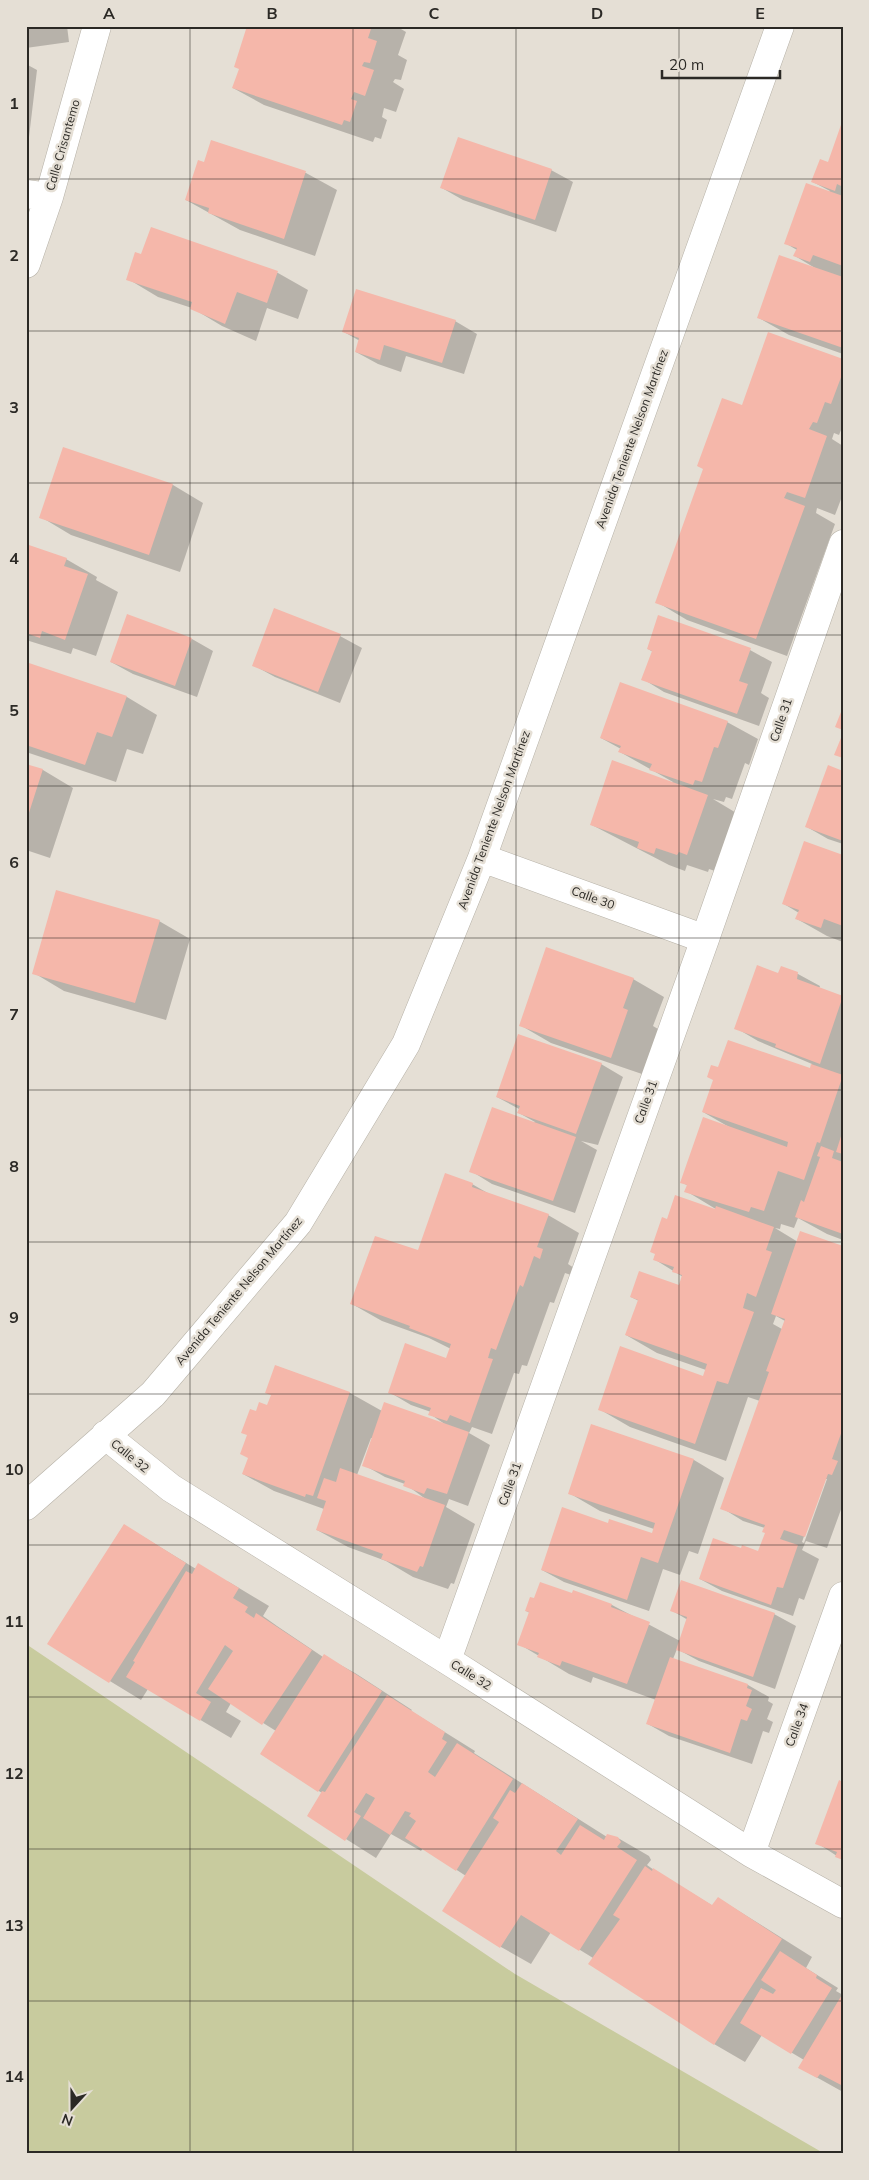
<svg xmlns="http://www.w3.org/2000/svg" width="869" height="2180" viewBox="0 0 869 2180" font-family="Mulish,sans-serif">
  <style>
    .green { fill: #c8cb9e }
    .shadow { fill: #0003; fill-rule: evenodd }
    .building { fill: #f5b7aa }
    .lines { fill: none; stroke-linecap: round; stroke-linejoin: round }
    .minor-casing { stroke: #b6b1a7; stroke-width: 29 }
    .minor { stroke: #fff; stroke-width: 28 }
    .grid { fill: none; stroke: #2b2925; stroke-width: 1; stroke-opacity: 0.55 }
    .labels { text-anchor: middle; stroke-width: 5; stroke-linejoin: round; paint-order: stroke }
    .street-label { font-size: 12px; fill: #2b2925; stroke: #e5dfd5 }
    .neatline { fill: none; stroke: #2b2925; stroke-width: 2 }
    .grid-label { font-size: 16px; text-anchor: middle; font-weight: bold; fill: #2b2925 }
  </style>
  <rect width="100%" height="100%" fill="#e5dfd5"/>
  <!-- green -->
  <path class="green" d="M26,1644L515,1974L825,2154H26Z"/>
  <!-- shadow -->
  <path class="shadow" d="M26,26H67L69,42L26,48Z
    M281,26H396L406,32L398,55L407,60L401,80L395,79L393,82L404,89L396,112L384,108L382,117L387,120L381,139L375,137L373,142L264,105L233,88Z
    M26,64L37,70L29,137H26Z
    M843,125L841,278L843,354L789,335L759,318L815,268L795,256L797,250L785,243L830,191L813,182L829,164Z
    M212,141L306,173L337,190L315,256L240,230L186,200L205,164Z
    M551,170L573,182L556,232L463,200L442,188Z
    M151,229L278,273L308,290L298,319L267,308L256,341L222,326L192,308L158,297L128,279L142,256Z
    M455,321L477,334L464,374L406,356L401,372L378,364L356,352L360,341L344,332Z
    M843,360V425L839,435L834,433L832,439L843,446V494L835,515L817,508L816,513L835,524L787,656L687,620L657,602L749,409Z
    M64,449L173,485L203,503L180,572L71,535L41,517Z
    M26,546L66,559L97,577L96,580L118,592L96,656L73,648L71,654L26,640Z
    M128,616L192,639L213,651L197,697L133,674L111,662Z
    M340,636L362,648L340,703L275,677L253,665Z
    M648,649L750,650L772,662L761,693L769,698L759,726L664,692L643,679L653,652Z
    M26,663L127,697L157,715L143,754L127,749L116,782L26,752Z
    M727,722L758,739L749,765L745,763L732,799L726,797L724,802L713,799L738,814L718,872L709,869L708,872L687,865L685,871L669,865L592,825L673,782L620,752L621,749L601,738Z
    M26,765L43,770L73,788L50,858L26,850Z
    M843,772V844L828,839L807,827Z
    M843,856V942L827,936L797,919L799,913L784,904Z
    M159,921L190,939L166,1020L64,991L34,973Z
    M782,967L798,974L820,986L819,989L843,998V1240L827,1234L798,1218L794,1228L781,1224L780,1229L775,1228L798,1242L843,1247V1504L827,1548L806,1541L802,1550L819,1559L804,1600L799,1598L793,1616L722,1591L700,1579L742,1549L759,1553L766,1533L765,1528L743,1521L722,1508L760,1401L748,1397L726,1461L630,1427L599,1409L704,1378L706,1370L657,1353L626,1335L639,1301L631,1297L679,1286L683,1277L654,1259L667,1221L719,1211L686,1191L688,1186L682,1182L729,1127L703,1112L719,1069L811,1070L812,1064L758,1041L736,1028L779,975ZM776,1316L785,1321L782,1329L773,1324ZM824,1479H827L804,1543L802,1542Z
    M633,979L664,997L653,1026L658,1029L642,1074L551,1043L520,1025Z
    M601,1064L623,1077L598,1145L581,1141L597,1150L575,1213L492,1184L471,1171L535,1122L519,1113V1109L497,1097Z
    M472,1184L491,1195L548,1215L579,1233L568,1264L574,1268L571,1275L565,1273L554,1303L550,1302L527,1366L522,1365L519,1374L514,1373L492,1434L472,1427L469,1433L490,1445L468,1506L449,1499L446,1507L475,1524L454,1584L451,1583L448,1589L413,1577L386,1561L348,1547L317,1530L324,1509L274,1491L243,1474L249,1459L256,1412L268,1407L272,1396L276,1366L350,1393L382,1411L446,1425L430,1414L431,1412L411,1405L389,1392L447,1359L451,1349L429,1338L382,1321L352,1304L419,1252ZM371,1438H373L364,1465L385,1477L405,1484L427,1500L357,1475Z
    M592,1425L694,1460L724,1478L698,1554L689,1551L680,1575L663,1569L649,1611L564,1582L542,1570L609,1524L661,1537L654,1529L600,1511L569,1493Z
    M124,1525L196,1569L229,1582L269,1606L263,1616L277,1626L323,1657L324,1656L355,1673L412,1710L411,1711L475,1751L474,1753L607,1837L618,1838L649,1856L651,1860L647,1865L654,1870L713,1906L718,1898L812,1957L806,1968L838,1988L836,1991L843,1995V2092L800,2068L804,2060L762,2035L745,2062L714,2044L593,1958L551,1932L531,1964L501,1947L466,1876L423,1848L421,1851L391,1834L376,1858L308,1815L322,1793L261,1754L276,1731L231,1703L226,1712L241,1721L231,1738L148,1689L141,1700L49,1644Z
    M573,1592L612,1605L680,1641L688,1620L671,1610L774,1614L796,1626L775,1689L699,1661L677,1649L673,1659L748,1685L769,1697L768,1701L773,1704L767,1719L773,1722L769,1733L763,1731L752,1764L669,1736L648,1724L656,1700L593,1677L591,1683L569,1674L519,1644L530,1613L526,1611L572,1595Z
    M843,1783V1860L817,1843Z"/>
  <!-- building -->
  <path class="building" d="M247,26H372L368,38L377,41L370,63L364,62L362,66L374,70L365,96L354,92L351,99L357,101L350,122L344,120L342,125L232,88L239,69L234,67Z
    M842,122L843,187L837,184L835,191L811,182L820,159L828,162Z
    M458,137L552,169L535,220L440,188Z
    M211,140L306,171L284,239L208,213L209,208L185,200L198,160L204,162Z
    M806,183L843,196V266L813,255L810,262L793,256L797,248L784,244Z
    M151,227L278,271L267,303L237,292L225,324L190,309L192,302L126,280L135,252L141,254Z
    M779,255L843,277V348L757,318Z
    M356,289L456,320L442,363L384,345L380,360L355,352L359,338L342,332Z
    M768,332L843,359V372L831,404L825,402L817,423L813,422L809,429L827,436L805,498L787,492L784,498L805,506L756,639L655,603L703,469L697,466L722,398L742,405Z
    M63,447L173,484L149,555L39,518Z
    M26,544L67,558L64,566L88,574L65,640L42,631L40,638L26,633Z
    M274,608L341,634L318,692L252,666Z
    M127,614L192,638L175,686L110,662Z
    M658,615L751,648L739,681L748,684L737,714L641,680L652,651L647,649Z
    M26,662L127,696L112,737L97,732L85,765L26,745Z
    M620,682L728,721L718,748L714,747L702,782L695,780L693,785L649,770L652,764L618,752L621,746L600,738Z
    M843,707V730L835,727Z
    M843,733V758L834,755Z
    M612,760L708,795L687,855L679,852L677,855L656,848L654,854L637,848L639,842L590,825Z
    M26,764L43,769L27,819H26Z
    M828,765L843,771V841L805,827Z
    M804,841L843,855V926L824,919L821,928L795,919L799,910L782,904Z
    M56,890L160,920L135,1003L32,974Z
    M546,947L634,978L623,1008L628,1010L611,1058L519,1026Z
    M757,965L778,973L781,966L798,972L797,979L843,996L820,1064L775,1047L776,1044L734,1029Z
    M518,1034L602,1063L576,1134L517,1113L520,1106L496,1097Z
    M728,1040L810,1068L811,1064L843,1075L820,1143L817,1142L804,1180L778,1171L764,1211L751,1207L749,1212L684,1192L687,1185L680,1183L703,1117L787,1147L788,1142L702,1112L713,1080L707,1077L711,1065L718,1067Z
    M492,1107L576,1137L553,1201L469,1172Z
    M842,1133H843V1154L836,1152Z
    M821,1146L834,1151L832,1158L843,1162V1234L795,1217L801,1200L804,1202L820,1157L817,1156Z
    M445,1173L473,1183L472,1187L549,1214L537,1247L543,1249L540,1259L534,1256L523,1287L520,1285L496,1350L491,1348L488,1358L493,1359L470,1423L450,1415L447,1421L428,1415L431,1408L388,1393L405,1343L446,1358L451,1344L409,1328L410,1326L350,1304L375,1236L418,1250Z
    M675,1195L715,1209L716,1206L774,1227L766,1250L772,1252L756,1297L747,1293L743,1308L754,1312L728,1384L717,1381L695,1444L598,1410L620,1346L703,1376L707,1364L625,1335L638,1300L630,1297L639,1271L679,1285L682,1275L672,1272L674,1267L653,1260L655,1254L650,1252L662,1217L667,1219Z
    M800,1231L843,1246V1428L832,1459L838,1461L832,1475L828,1474L805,1537L784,1530L780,1539L798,1545L783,1588L777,1587L771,1605L699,1579L713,1538L741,1548L742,1545L758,1551L765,1533L762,1532L765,1525L720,1509L769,1372L766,1371L785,1319L771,1314Z
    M275,1365L350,1392L313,1496L306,1494L305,1497L242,1474L248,1458L240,1454L247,1435L241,1433L250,1409L256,1411L259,1402L267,1405L271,1395L265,1393Z
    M384,1402L469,1432L447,1494L427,1488L424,1494L403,1486L405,1481L362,1466Z
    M591,1424L694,1459L658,1563L641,1557L627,1600L541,1570L562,1507L608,1523L609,1519L652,1533L655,1523L568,1494Z
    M340,1468L445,1505L423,1567L420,1566L417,1572L381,1559L383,1554L316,1530L326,1501L317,1498L324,1478L336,1482Z
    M124,1524L186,1563L109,1683L47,1644Z
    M198,1563L239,1588L233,1598L248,1607L245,1612L254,1618L256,1613L312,1650L262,1725L208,1689L233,1651L225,1645L196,1693L211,1702L200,1721L126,1677L135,1662L133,1661L186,1571L192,1574Z
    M681,1580L775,1613L753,1677L676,1650L687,1617L670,1611Z
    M540,1582L572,1593L573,1590L612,1604L611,1607L650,1622L627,1684L562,1661L560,1666L537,1657L539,1653L517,1645L529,1612L525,1611L530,1597L534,1598Z
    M324,1654L382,1691L318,1792L260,1754Z
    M670,1657L748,1684L747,1688L752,1690L746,1706L752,1709L747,1721L741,1719L730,1753L646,1724Z
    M387,1695L445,1732L442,1739L447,1742L428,1772L435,1777L457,1743L513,1779L456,1871L405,1838L416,1821L409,1816L411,1813L405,1811L390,1835L363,1818L375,1798L366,1793L354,1812L361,1816L345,1841L307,1816L322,1791L325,1792Z
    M839,1780L843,1782V1860L835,1857L837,1852L815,1844Z
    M522,1783L578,1819L556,1851L561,1855L580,1825L604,1840L607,1834L618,1837L621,1842L617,1847L637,1860L579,1951L521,1915L500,1948L442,1911L499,1822L493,1818L510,1790L515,1793Z
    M645,1866L652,1871L653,1868L712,1905L718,1897L782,1939L714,2045L588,1964L620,1919L613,1915Z
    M780,1951L817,1975L816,1978L832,1988L791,2054L740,2023L761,1988L773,1994L776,1990L761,1980Z
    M843,1993V2086L820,2074L817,2078L798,2068Z"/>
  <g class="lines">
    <!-- minor casing -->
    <g class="minor-casing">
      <path id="minor" d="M26,194L49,197
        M26,264L49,197L97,26
        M482,858L705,939
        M105,1435L171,1488L447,1660L751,1853L843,1904
        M26,1506L153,1394L298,1223L406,1044L482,858L780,26
        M447,1660L705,939L843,544
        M751,1853L843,1596"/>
    </g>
    <!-- minor -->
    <use href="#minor" class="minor"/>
  </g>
  <!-- grid -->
  <path class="grid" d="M190,26V2154M353,26V2154M516,26V2154M679,26V2154M26,179H843M26,331H843M26,483H843M26,635H843M26,786H843M26,938H843M26,1090H843M26,1242H843M26,1394H843M26,1545H843M26,1697H843M26,1849H843M26,2001H843"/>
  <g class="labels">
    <!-- street labels -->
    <g class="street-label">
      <text transform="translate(63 145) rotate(-74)" y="4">Calle Crisantemo</text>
      <text transform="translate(632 439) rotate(-70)" y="4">Avenida Teniente Nelson Martínez</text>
      <text transform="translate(781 720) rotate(-71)" y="4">Calle 31</text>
      <text transform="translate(494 820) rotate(-70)" y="4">Avenida Teniente Nelson Martínez</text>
      <text transform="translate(593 898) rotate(20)" y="4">Calle 30</text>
      <text transform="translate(646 1102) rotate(-70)" y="4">Calle 31</text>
      <text transform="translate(239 1291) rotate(-50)" y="4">Avenida Teniente Nelson Martínez</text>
      <text transform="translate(130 1456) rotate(39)" y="4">Calle 32</text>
      <text transform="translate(510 1484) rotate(-70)" y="4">Calle 31</text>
      <text transform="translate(471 1675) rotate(32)" y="4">Calle 32</text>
      <text transform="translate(797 1725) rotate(-70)" y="4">Calle 34</text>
    </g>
  </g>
  <!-- border -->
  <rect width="869" height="2180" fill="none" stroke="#e5dfd5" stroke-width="55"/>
  <!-- north arrow -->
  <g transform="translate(72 2108) rotate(201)" stroke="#e5dfd5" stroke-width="4" paint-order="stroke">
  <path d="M0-4L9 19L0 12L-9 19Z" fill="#2b2925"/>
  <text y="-8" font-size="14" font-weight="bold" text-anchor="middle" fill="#2b2925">N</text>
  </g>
  <!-- scale -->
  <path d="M662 70v8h118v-8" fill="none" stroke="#2b2925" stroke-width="2.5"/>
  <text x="669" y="70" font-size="15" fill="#2b2925" stroke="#e5dfd5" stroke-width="4" paint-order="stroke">20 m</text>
  <rect x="28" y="28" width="814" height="2124" class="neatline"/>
  <g class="grid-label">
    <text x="109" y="19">A</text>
    <text x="272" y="19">B</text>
    <text x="434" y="19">C</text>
    <text x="597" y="19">D</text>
    <text x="760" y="19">E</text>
    <text x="14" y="109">1</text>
    <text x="14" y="261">2</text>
    <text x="14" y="413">3</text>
    <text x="14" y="564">4</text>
    <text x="14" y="716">5</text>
    <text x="14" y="868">6</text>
    <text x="14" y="1020">7</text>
    <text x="14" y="1172">8</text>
    <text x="14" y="1323">9</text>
    <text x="14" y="1475">10</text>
    <text x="14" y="1627">11</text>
    <text x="14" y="1779">12</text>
    <text x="14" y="1931">13</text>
    <text x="14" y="2082">14</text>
  </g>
</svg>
